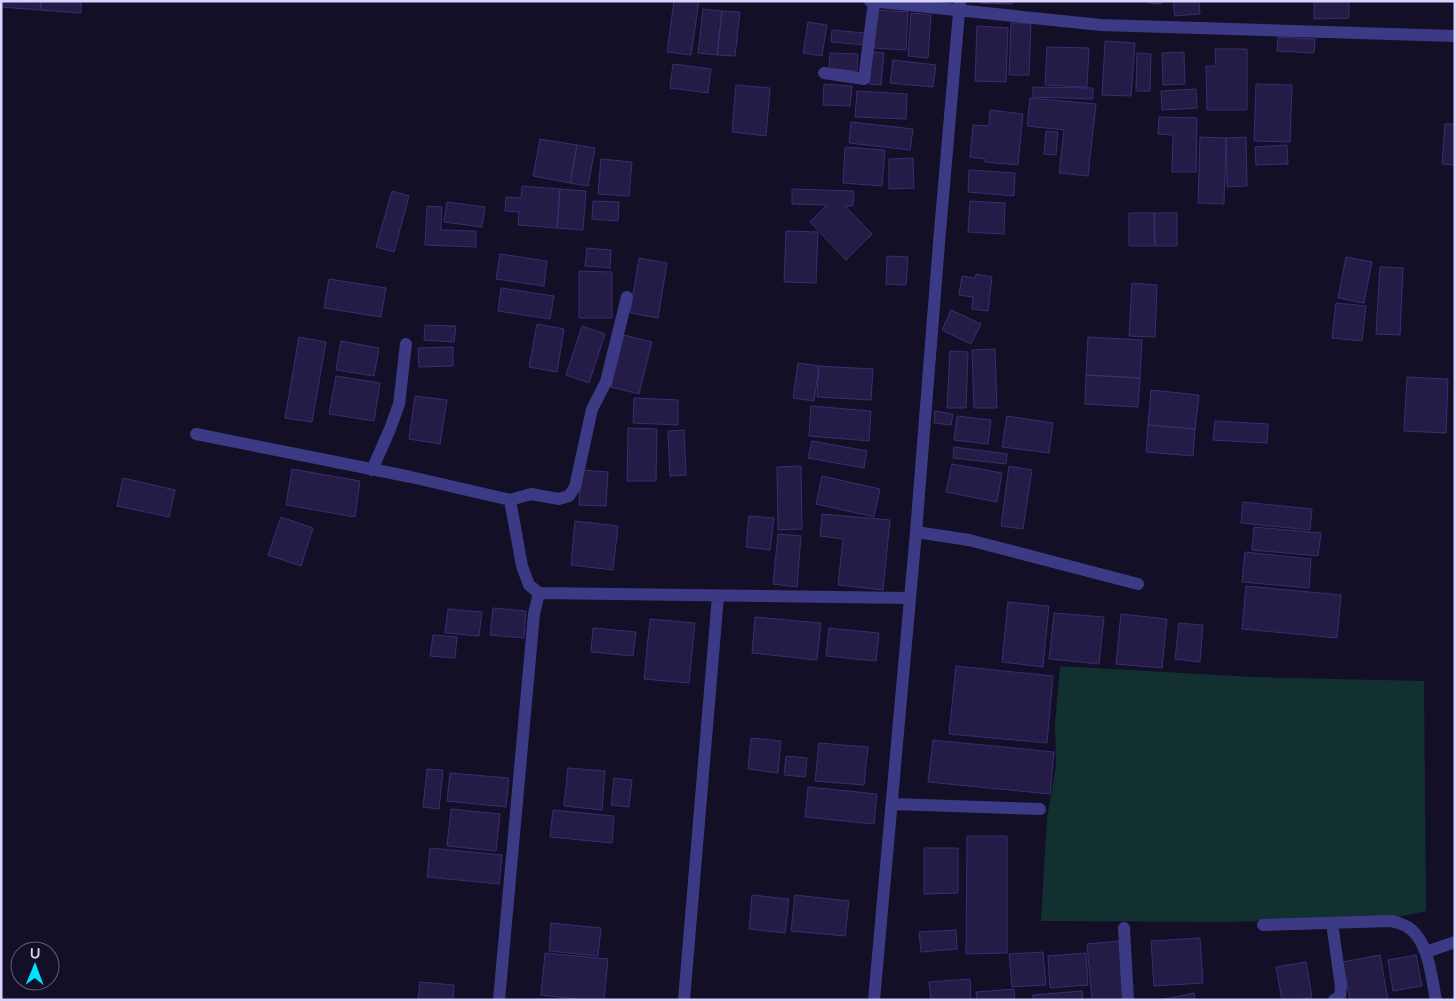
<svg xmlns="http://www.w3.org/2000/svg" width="1456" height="1001" viewBox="0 0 1456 1001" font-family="'Varela Round',sans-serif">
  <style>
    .green { fill: #12302f }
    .building { fill: #241b47; stroke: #3b2d73 }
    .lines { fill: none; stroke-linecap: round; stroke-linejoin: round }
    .minor { stroke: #3d3a85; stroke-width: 12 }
  </style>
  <rect width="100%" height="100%" fill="#130f26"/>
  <!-- green -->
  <path class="green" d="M1060,666L1252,677L1424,681L1426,911L1398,917L1229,922L1041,921L1047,818L1056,766L1055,723Z"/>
  <!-- building -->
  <path class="building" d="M1,1H41L40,10L1,7Z
    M41,1H81V13L40,10Z
    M674,1H699L691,55L667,52Z
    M980,1H1012V4L980,3Z
    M1149,1H1161V4L1149,3Z
    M1173,1H1199L1200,14L1175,16Z
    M1314,1H1349V18L1314,19Z
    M703,9L722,11L717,55L698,53Z
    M876,10L908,12L906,50L874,48Z
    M722,11L740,12L735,56L717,55Z
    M911,13L931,15L928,58L908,56Z
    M808,22L827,25L822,56L803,53Z
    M1011,23H1031L1029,75H1009Z
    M977,26L1008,28L1006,82L975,81Z
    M832,30L865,33V45L831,42Z
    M1278,37L1315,39L1314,53L1277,51Z
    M1105,41L1135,43L1131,96L1102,95Z
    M1047,47L1089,48L1087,87L1045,85Z
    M1215,49H1247V110H1207L1206,66H1216Z
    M873,52L884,53L881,85L869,84Z
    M1184,52L1185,84L1163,85L1162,53Z
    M830,53L858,54L857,71L829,69Z
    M1137,53L1151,54L1150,91H1136Z
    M893,60L936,65L933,87L890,83Z
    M673,64L711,69L708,93L670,88Z
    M824,84L852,86L850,106L823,105Z
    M1256,84L1292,85L1290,142L1254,141Z
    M736,85L770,88L766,136L732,132Z
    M1033,87L1093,88V99L1033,97Z
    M1196,89L1197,108L1162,110L1161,91Z
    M857,91L907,94L906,119L855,117Z
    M1030,98L1096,104L1088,176L1059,173L1064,130L1027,126Z
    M990,110L1023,114L1018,165L985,162V159L970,157L973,125L989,126Z
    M1159,117L1197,118L1196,172H1172L1173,135L1158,134Z
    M851,122L913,129L910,150L849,143Z
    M1445,124H1455V165L1442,164Z
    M1046,131L1058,132L1056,155L1044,154Z
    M1200,137L1226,138L1224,204L1198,203Z
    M1246,137L1247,186L1227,187L1226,138Z
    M540,139L577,145L570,183L533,176Z
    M577,145L595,148L588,186L570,183Z
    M1287,145L1288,164L1256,165L1255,147Z
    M845,147L885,150L882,186L843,183Z
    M913,158L914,188L889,189V159Z
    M601,159L632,162L629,196L598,194Z
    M969,170L1015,173L1014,196L968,192Z
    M522,186L560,189L557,228L518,225L519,212L505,211L506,197L521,198Z
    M560,189L586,191L583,230L557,228Z
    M792,189L854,191L853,206H845L872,234L846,260L810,222L827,205L792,204Z
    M392,191L409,196L394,252L376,247Z
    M593,201L619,202L618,221L592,219Z
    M970,201L1005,203L1004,234L968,232Z
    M447,202L485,207L482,227L444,222Z
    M427,206L442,207L441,230L476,231V247L425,245Z
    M1129,213H1154L1155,246H1129Z
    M1154,213H1177V246H1155Z
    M786,231L818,232L816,283L784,282Z
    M587,248L611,250L610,268L585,266Z
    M500,254L547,261L544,286L496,279Z
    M887,256L908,257L906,285L886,284Z
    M1346,257L1372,262L1364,303L1338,298Z
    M639,258L667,263L658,318L630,313Z
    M1380,267L1403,268L1400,335L1376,334Z
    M579,271L612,272V318H579Z
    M976,274L992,277L988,311L972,309L973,297L959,295L962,276L975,278Z
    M329,279L386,288L381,317L324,308Z
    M1132,283L1157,285L1155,337L1129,336Z
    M501,288L554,296L550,319L498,311Z
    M1336,303L1366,306L1362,341L1332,338Z
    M951,310L981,324L971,344L942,330Z
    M537,324L564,329L557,372L529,367Z
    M425,325L456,326L454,342L424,340Z
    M582,326L605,334L589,383L566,375Z
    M624,335L652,342L639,394L611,387Z
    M299,337L326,342L312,422L285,418Z
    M1088,337L1142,340L1140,378L1086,375Z
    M341,341L379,348L374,376L336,370Z
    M453,347V366L419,367L418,348Z
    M995,349L997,408H974L972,350Z
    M950,351L968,352L966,408H947Z
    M798,363L819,366L814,401L793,398Z
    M819,366L873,369L871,400L817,397Z
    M1086,375L1140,378L1138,407L1085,404Z
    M336,376L380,383L374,421L329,414Z
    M1407,377L1448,379L1446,433L1404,431Z
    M1151,390L1199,395L1195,429L1148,425Z
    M415,396L447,400L440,444L409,439Z
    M634,398L678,400V425L633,423Z
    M811,406L871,411L869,441L809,436Z
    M935,411L953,414L951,425L934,423Z
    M957,416L991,420L988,444L954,440Z
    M1007,416L1053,423L1049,453L1002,447Z
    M1215,421L1268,424L1267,443L1213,440Z
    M1148,425L1195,429L1193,456L1146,452Z
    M628,428L657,429L656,481H627Z
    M684,430L686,475L670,476L668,431Z
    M812,441L867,451L864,468L808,458Z
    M954,447L1007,454L1006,464L953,458Z
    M952,464L1002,473L997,502L946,492Z
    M801,466L802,529L778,530L777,467Z
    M1009,466L1032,470L1023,529L1001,526Z
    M292,469L360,481L355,517L286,505Z
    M581,470L608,472L606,506L579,505Z
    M822,476L880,489L874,517L816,504Z
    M123,478L175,490L169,517L117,506Z
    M1243,502L1312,509L1310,530L1241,523Z
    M822,514L890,520L883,590L838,585L843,539L820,536Z
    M749,516L774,518L770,550L746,547Z
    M281,517L313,528L301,566L268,555Z
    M575,521L618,526L613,570L571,565Z
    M1254,527L1321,533L1318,556L1252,550Z
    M778,534L801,536L797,587L773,584Z
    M1245,552L1311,559L1309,588L1242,582Z
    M1246,586L1341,595L1337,638L1242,629Z
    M1008,602L1049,606L1043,667L1002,662Z
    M493,608L526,611L524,638L490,635Z
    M448,609L482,612L479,636L445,633Z
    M1054,613L1104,617L1099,664L1049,659Z
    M1121,614L1167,619L1162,668L1116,664Z
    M755,617L821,623L817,660L752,653Z
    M650,619L695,623L689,683L644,679Z
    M1179,623L1203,625L1200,662L1175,659Z
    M593,628L636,632L633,656L591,652Z
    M829,628L879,633L876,661L826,656Z
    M433,635L457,637L455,658L430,656Z
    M956,666L1053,676L1047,743L949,734Z
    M751,738L781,741L778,773L748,769Z
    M933,740L1054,752L1050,794L928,782Z
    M819,743L868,747L864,785L815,781Z
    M786,756L807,758L805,777L784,775Z
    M568,768L605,771L602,810L564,806Z
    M427,769L443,770L439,809L423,807Z
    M450,773L509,778L506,807L447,801Z
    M614,778L632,780L629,807L611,805Z
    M808,787L877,794L874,824L805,817Z
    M451,809L500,814L496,851L447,846Z
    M553,810L614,816L612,843L550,837Z
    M967,836H1007V953L966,954Z
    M430,848L502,855L499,884L427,877Z
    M924,848H958V893L924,894Z
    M752,895L789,899L785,933L749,929Z
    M795,895L849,901L845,936L791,931Z
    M551,923L601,928L598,956L549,951Z
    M956,930L957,949L921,952L919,932Z
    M1200,938L1203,983L1154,986L1151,941Z
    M1119,941L1123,1000H1092L1087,944Z
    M1043,952L1046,985L1012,987L1009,954Z
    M545,953L608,959L604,1000H584L541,995Z
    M1086,953L1088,985L1050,988L1048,956Z
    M1380,955L1388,1000H1350L1343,962Z
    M1416,955L1422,986L1393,991L1388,960Z
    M1306,962L1312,997L1297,1000H1282L1276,967Z
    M970,979L971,1000H931L929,982Z
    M420,982L454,985L453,1000H418Z
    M1014,989L1015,1000H977L976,992Z
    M1082,991L1083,1000H1033V995Z
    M1194,993L1195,1000H1165V999Z"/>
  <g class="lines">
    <!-- minor -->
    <path class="minor" d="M870,1L1101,25L1455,36
      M824,73L864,79L874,2
      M196,434L411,477L510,500L531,494L559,499L569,496L575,487L592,409L606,382L627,297
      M372,470L390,429L399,404L406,344
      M510,500L522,566L529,585L539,593L910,598
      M916,532L969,540L1138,584
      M892,804L1040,809
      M1332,923L1341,987L1340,996L1334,1000
      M1263,925L1391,921C1396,922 1402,924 1406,926C1429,939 1431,976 1436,1000
      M1124,928L1128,1000
      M1426,952L1455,942
      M499,1000L534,614L539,593
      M684,1000L718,596
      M874,1000L916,532L939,243L960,1"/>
  </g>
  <!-- border -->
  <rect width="1456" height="1001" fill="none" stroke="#d9d4ff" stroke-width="5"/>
  <!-- north arrow -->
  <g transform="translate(35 966) rotate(1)"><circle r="24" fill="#130f26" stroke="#625e7d"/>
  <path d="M0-4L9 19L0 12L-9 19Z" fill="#00e5ff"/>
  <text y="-8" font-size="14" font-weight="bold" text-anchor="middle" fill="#d9d4ff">U</text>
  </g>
</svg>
